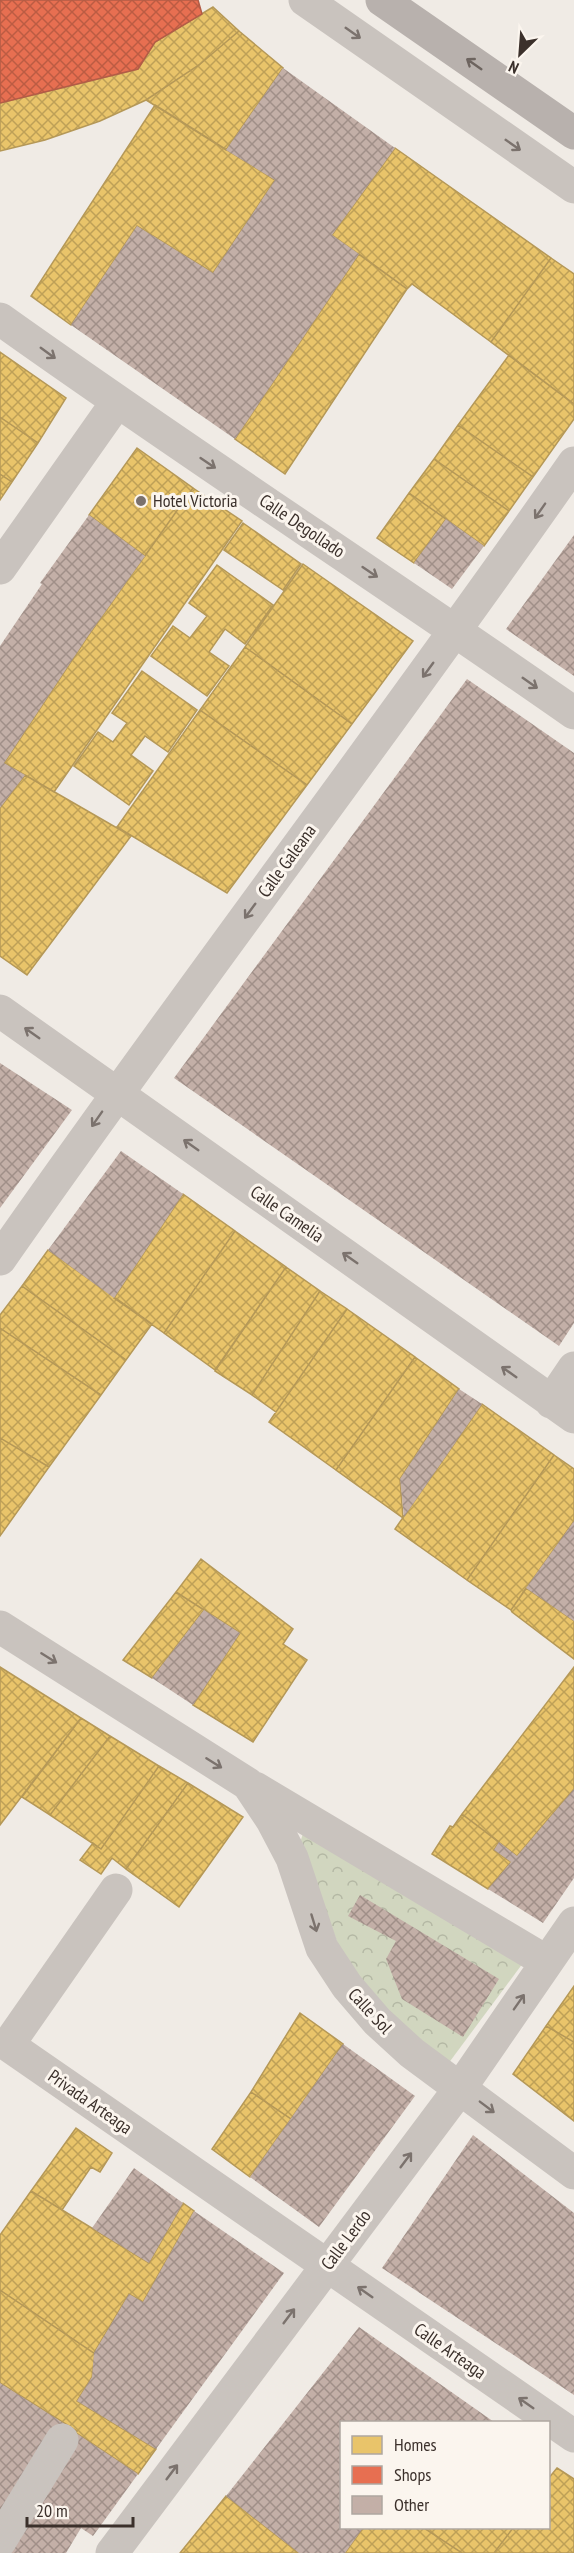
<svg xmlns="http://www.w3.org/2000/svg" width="574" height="2553" viewBox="0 0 574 2553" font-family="'PT Sans Narrow',sans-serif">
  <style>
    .park { fill: url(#park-crowns) }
    .homes { fill: url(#homes-cross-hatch); stroke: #b59857; stroke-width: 1.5 }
    .shops { fill: url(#shops-cross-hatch); stroke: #b35c46; stroke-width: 1.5 }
    .building { fill: url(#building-cross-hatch) }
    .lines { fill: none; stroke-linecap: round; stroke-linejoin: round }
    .minor { stroke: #c9c3be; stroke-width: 33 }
    .major { stroke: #b8b1ad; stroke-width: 33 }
    .oneway { stroke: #7b726d }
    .oneway2 { stroke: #6d645f }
    .poi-dot { fill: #7a716c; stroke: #fbf5ee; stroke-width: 2 }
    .labels { text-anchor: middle; stroke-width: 6; stroke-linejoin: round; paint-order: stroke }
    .poi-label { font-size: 18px; fill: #3b302b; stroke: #fbf5ee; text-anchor: start }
    .street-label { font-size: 18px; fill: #3b302b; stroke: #fbf5ee }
  </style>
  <defs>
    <pattern id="park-crowns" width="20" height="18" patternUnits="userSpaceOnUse" patternTransform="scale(1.5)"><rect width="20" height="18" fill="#d1d6bf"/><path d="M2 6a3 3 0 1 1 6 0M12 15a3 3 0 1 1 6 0" fill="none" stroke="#b4b8a4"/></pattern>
    <pattern id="homes-cross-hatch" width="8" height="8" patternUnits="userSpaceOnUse" patternTransform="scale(1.5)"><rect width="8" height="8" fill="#e9c46a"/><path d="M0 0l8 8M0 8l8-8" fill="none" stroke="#bea057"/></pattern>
    <pattern id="shops-cross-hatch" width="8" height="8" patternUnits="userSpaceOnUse" patternTransform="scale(1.5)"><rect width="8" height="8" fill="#e76f51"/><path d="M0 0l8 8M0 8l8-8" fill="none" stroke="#bc5c43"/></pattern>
    <pattern id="building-cross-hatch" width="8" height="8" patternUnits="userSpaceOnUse" patternTransform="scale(1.5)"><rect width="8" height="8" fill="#c3afa7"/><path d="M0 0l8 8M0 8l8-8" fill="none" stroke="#a08f88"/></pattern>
  </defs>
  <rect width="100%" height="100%" fill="#f0ebe5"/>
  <!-- park -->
  <path class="park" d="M305,1827L523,1963L445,2068L353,1984L300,1843Z"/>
  <!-- homes -->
  <path class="homes" d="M213,7L239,31L199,65L146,100L100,121L45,140L0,151V103L138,69L155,42Z
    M239,31L283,68L226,150L146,100L199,65Z
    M155,105L275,180L213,273L137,226L71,325L31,296Z
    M395,148L551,258L491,342L412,284L407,289L332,235Z
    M359,254L407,289L285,474L235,439Z
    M551,258L574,274V404L491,342Z
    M0,352L66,398L38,443L0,417Z
    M509,355L574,404V419L533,477L458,425Z
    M0,417L38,443L12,482L0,474Z
    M458,425L533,477L509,511L434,459Z
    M137,448L193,488L145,556L89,515Z
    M434,459L509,511L484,546L409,493Z
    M0,474L12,482L0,500Z
    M193,488L242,521L54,792L4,763L88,636Z
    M409,493L446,519L414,563L377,538Z
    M243,523L301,564L283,590L224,550Z
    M303,564L413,641L352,724L245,647Z
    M217,565L273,605L245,644L225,629L209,652L229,666L207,696L151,656L173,626L190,638L207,616L189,603Z
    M245,647L352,724L307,785L200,710Z
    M142,671L197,710L168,752L145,736L131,755L153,771L129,805L74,766L98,732L113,742L127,723L112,713Z
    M200,710L307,785L227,893L117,827Z
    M25,775L131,836L27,975L0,956V808Z
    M183,1194L235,1231L164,1333L114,1298Z
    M235,1231L286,1267L215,1370L164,1333Z
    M48,1250L152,1324L126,1360L22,1286Z
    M286,1267L320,1291L252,1395L215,1371Z
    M22,1286L126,1360L101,1395L0,1328V1315Z
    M320,1291L347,1309L276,1412L252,1395Z
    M347,1309L415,1357L336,1470L269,1422Z
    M0,1328L101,1395L49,1467L0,1438Z
    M415,1357L459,1389L400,1479L403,1518L336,1470Z
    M482,1404L554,1455L467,1580L395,1529Z
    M0,1438L49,1467L0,1536Z
    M554,1455L574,1469V1521L511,1610L467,1580Z
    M201,1559L293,1629L283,1644L307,1660L253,1742L193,1705L240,1633L176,1592Z
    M526,1588L574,1621V1659L512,1612L511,1610Z
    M176,1592L204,1610L152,1678L123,1660Z
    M0,1667L81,1718L0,1825Z
    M574,1667V1789L517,1856L462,1814Z
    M81,1718L110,1736L50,1815L22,1797Z
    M110,1736L159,1766L101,1849L50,1815Z
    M159,1766L188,1783L126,1869L112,1858L101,1874L80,1860L93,1843L101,1849Z
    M188,1783L243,1817L179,1907L126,1869Z
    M462,1814L499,1842L494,1850L511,1862L488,1889L432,1854L450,1826L453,1827Z
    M574,1986V2042L546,2026Z
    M300,2013L343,2044L291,2119L251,2092Z
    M546,2026L574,2042V2121L513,2074Z
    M251,2092L291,2119L250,2177L212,2149Z
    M76,2128L112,2153L100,2172L91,2167L62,2210L31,2191Z
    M31,2191L149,2263L183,2203L194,2211L143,2302L129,2294L94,2353L0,2290V2235Z
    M0,2290L95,2354L92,2377L77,2401L156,2449L138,2474L76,2433L77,2431L0,2383Z
    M557,2468L574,2479V2553H494L513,2528H548V2479Z
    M226,2496L299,2553H180Z
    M363,2528H424L462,2553H345Z
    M424,2528H513L494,2553H462Z"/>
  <!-- shops -->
  <path class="shops" d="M0,0H198L202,14L155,42L138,69L0,103Z"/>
  <!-- building -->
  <path class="building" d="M283,68L395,148L332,235L359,254L235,439L71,325L137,226L213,273L275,180L226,150Z
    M89,515L145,556L88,636L4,763L25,775L0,808V646L42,584L40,583Z
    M446,519L484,546L452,589L414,563Z
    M574,535V676L506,629Z
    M467,679L574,753V1323L559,1346L174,1078Z
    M0,1063L72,1110L0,1208Z
    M121,1151L183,1194L114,1298L48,1250Z
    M459,1389L482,1404L404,1517L400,1479Z
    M574,1521V1621L526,1588Z
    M204,1610L240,1633L193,1705L152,1678Z
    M574,1789V1878L543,1923L488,1889L511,1862L494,1850L499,1842L517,1856Z
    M360,1895L499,1979L463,2037L402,1999L386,1959L396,1941L348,1916Z
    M343,2044L415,2096L319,2227L250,2177Z
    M473,2135L574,2213V2395L382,2268Z
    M134,2168L183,2203L149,2263L92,2228Z
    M194,2211L284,2273L156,2449L77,2401L92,2377L94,2353L129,2294L143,2302Z
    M359,2327L494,2422H342V2528H363L345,2553H299L226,2496Z
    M0,2383L65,2424L0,2520Z
    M76,2433L138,2474L93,2536L81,2528L66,2553H10Z"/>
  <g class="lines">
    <!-- minor -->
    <path class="minor" d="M305,0L574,187
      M0,319C189,454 384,580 574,713
      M0,568L117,402
      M0,1011L574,1417
      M0,1259C187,991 387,731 574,463
      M551,1402L574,1368
      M0,1627L248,1784L272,1820L292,1858L322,1948L347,1986L377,2021L412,2053L574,2173
      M255,1788L547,1962
      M116,1890L8,2045L574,2436
      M0,2541L62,2440
      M112,2553L461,2087L574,1923"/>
    <!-- major -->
    <path class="major" d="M382,0L574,133"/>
  </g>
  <!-- one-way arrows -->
  <defs><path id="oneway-shaft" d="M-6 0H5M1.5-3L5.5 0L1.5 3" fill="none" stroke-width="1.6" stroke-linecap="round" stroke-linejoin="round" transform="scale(1.5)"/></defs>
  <g class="oneway">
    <use href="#oneway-shaft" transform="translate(353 33) rotate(35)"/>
    <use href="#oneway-shaft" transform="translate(513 145) rotate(35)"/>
    <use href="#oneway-shaft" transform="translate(48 353) rotate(36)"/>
    <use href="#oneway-shaft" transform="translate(208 463) rotate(34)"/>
    <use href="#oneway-shaft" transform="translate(540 511) rotate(125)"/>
    <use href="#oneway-shaft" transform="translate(370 572) rotate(34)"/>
    <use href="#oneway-shaft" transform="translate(428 670) rotate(126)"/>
    <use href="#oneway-shaft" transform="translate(530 683) rotate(35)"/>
    <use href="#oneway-shaft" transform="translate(250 911) rotate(126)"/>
    <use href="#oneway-shaft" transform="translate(32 1033) rotate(-145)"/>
    <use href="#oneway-shaft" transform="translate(97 1119) rotate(125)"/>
    <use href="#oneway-shaft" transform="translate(191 1145) rotate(-145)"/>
    <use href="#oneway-shaft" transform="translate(350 1258) rotate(-145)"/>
    <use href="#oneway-shaft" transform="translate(509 1372) rotate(-145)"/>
    <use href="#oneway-shaft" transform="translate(49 1658) rotate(32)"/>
    <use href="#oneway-shaft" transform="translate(214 1763) rotate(32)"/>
    <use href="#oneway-shaft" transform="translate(314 1923) rotate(73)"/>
    <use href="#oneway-shaft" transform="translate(519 2002) rotate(-55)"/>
    <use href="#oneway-shaft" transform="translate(487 2107) rotate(37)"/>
    <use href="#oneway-shaft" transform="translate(406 2160) rotate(-53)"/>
    <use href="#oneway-shaft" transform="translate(365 2292) rotate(-145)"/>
    <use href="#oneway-shaft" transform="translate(289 2316) rotate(-53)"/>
    <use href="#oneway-shaft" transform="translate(526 2403) rotate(-145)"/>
    <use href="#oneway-shaft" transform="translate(172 2472) rotate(-53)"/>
  </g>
  <use class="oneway2" href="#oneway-shaft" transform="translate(474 64) rotate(-145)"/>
  <!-- markers -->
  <circle class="poi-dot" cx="141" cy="501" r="6"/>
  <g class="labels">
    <!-- poi labels -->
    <g class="poi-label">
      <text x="153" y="507">Hotel Victoria</text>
    </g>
    <!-- street labels -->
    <g class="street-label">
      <text transform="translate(302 526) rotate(34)" y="6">Calle Degollado</text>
      <text transform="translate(287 861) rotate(-54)" y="6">Calle Galeana</text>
      <text transform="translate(287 1214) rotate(35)" y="6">Calle Camelia</text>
      <text transform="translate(370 2011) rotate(47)" y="6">Calle Sol</text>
      <text transform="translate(90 2102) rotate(35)" y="6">Privada Arteaga</text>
      <text transform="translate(346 2240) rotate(-53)" y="6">Calle Lerdo</text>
      <text transform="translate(450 2351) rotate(35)" y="6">Calle Arteaga</text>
    </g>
  </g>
  <!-- legend -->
  <rect x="340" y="2421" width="210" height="108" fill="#fbf5ee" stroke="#aea6a0" stroke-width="1.5"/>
  <rect x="352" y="2436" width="30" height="18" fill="#e9c46a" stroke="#aea6a0" stroke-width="1.5"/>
  <text x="394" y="2451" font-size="18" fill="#3b302b">Homes</text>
  <rect x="352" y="2466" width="30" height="18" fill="#e76f51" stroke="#aea6a0" stroke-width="1.5"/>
  <text x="394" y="2481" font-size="18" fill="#3b302b">Shops</text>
  <rect x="352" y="2496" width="30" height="18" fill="#c3afa7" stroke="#aea6a0" stroke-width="1.5"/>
  <text x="394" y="2511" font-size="18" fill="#3b302b">Other</text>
  <!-- north arrow -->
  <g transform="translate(520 54) rotate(205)" stroke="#fbf5ee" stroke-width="4.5" paint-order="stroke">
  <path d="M0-4.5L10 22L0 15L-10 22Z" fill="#3b302b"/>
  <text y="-9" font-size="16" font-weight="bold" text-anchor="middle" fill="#3b302b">N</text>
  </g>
  <!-- scale -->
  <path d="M27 2517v9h106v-9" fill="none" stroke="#3b302b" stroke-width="3"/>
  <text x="36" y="2517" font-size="18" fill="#3b302b" stroke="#fbf5ee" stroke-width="4.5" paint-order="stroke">20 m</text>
</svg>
